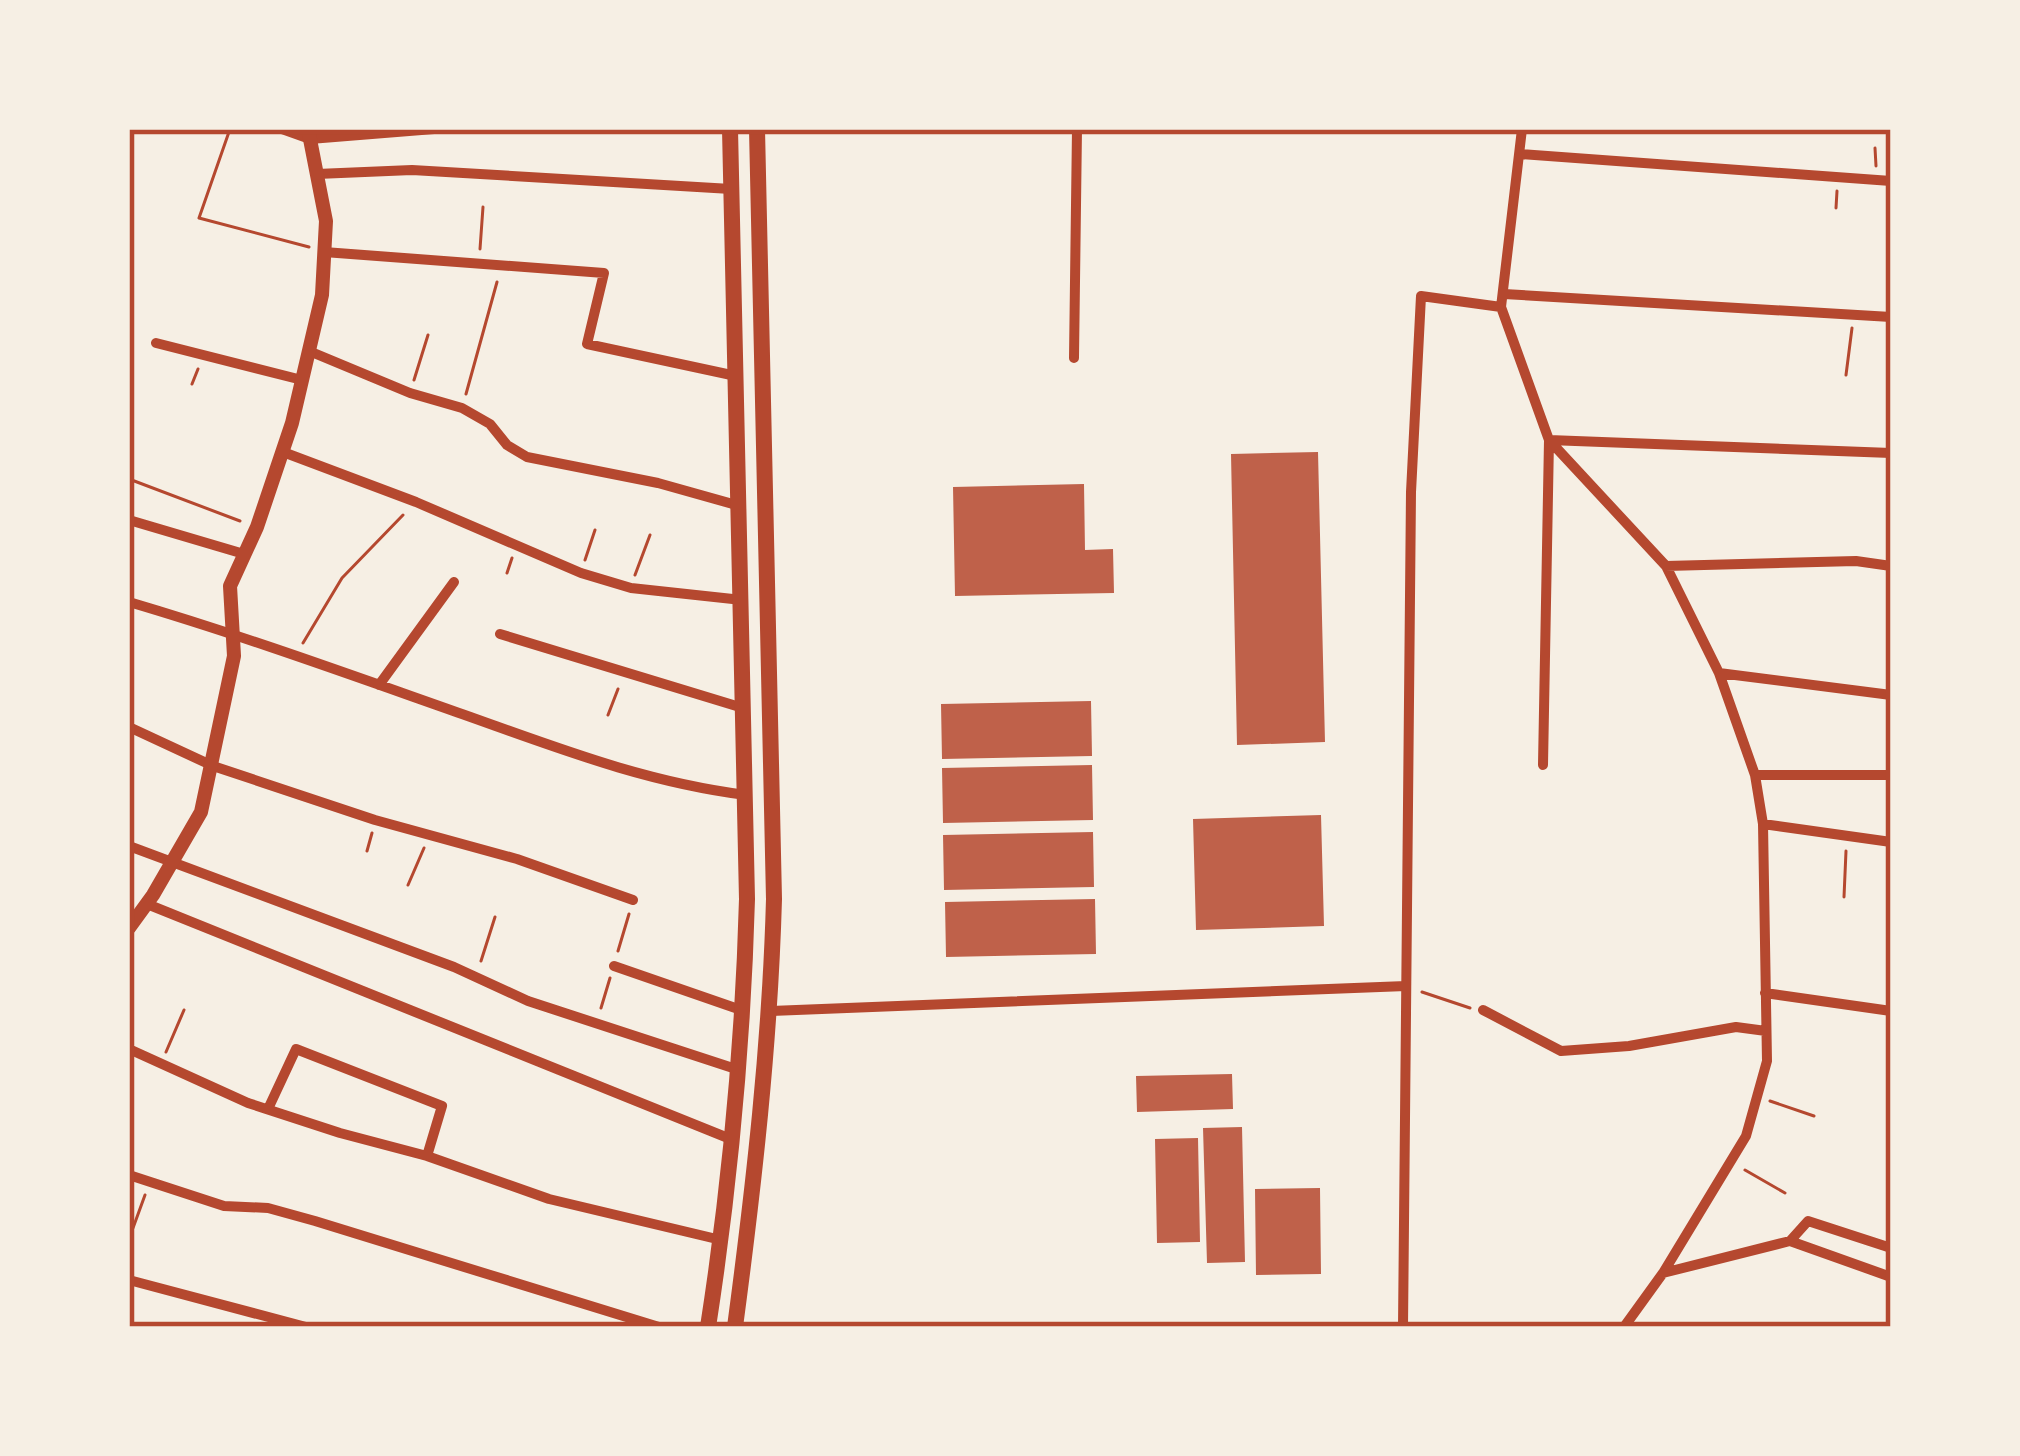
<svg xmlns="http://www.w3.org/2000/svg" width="2020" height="1456" viewBox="0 0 2020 1456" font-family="Barlow,sans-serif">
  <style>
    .building { fill: #bf614a }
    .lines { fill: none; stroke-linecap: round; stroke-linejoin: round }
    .path { stroke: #b5482f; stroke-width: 3 }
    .minor { stroke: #b5482f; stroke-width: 10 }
    .tertiary { stroke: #b5482f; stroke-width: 14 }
    .secondary { stroke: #b5482f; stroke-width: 16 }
    .neatline { fill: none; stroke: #b5482f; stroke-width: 4.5 }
  </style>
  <rect width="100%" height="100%" fill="#f6efe4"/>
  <!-- building -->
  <path class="building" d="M1318,452L1325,742L1237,745L1231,454Z
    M1084,484L1085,550L1113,549L1114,593L955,596L953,487Z
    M1091,701L1092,756L942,759L941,704Z
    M1092,765L1093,820L943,823L942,768Z
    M1321,815L1324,926L1196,930L1193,819Z
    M1093,832L1094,887L944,890L943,835Z
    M1095,899L1096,954L946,957L945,902Z
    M1232,1074L1233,1109L1137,1112L1136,1076Z
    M1242,1127L1245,1262L1207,1263L1203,1128Z
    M1198,1138L1200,1242L1157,1243L1155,1139Z
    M1320,1188L1321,1274L1256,1275L1255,1189Z"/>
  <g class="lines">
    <!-- path -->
    <path class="path" d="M230,129L199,218L309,247
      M1875,148L1876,166
      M1836,208L1837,191
      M480,249L483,207
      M1846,375L1852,328
      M414,380L428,335
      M192,384L198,369
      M466,394L497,282
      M129,479L240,521
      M585,560L595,530
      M507,573L512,558
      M635,575L650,535
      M303,643L342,578L403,515
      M608,715L618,689
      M367,851L372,833
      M408,885L424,848
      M1844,897L1846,851
      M618,951L629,914
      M481,961L495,917
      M1422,992L1470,1008
      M601,1008L610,978
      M166,1052L184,1010
      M1770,1101L1814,1116
      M1745,1170L1785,1193
      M133,1228L145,1195"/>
    <!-- minor -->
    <path class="minor" d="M282,129L310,139L434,129
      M1522,129L1501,307L1549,440L1666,566L1719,673L1755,775L1763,824L1767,1061L1746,1136L1663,1273L1624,1327
      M1520,154L1891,181
      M317,174L412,170L731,189
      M324,252L604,273L587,344L736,376
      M1504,294L1891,317
      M156,343L302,380
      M309,351L410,393L462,408L490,424L507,445L527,457L658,483L740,506
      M1074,358L1077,129
      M283,452L416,502L581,573L631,588L742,600
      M129,520L244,554
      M1666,566L1856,561L1891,566
      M129,602C241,635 351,675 462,714C558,748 644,782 746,795
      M500,634L743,708
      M1719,673L1891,695
      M379,685L454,582
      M129,727L213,766L375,820L517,859L633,900
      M1543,765L1549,440L1891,453
      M1755,775H1891
      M1763,824L1891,842
      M129,846L454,967L528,1001L739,1070
      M147,904L733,1140
      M614,966L744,1011
      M1765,993L1891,1011
      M1483,1010L1561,1051L1629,1046L1736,1027L1766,1031
      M771,1011L1406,986
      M129,1049L248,1103L340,1133L427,1156L549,1199L721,1240
      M268,1109L296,1049L442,1106L427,1156
      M129,1175L224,1206L268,1208L315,1221L659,1327
      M1790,1241L1891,1277
      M1663,1273L1790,1241L1808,1221L1891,1248
      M129,1280L306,1327
      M1403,1327L1411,492L1421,296L1501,307"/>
    <!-- tertiary -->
    <path class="tertiary" d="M129,928L153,895L201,812L234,656L230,586L257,527L292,423L322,295L326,221L308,129"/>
    <!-- secondary -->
    <path class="secondary" d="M708,1327C730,1185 743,1043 747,899L730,129
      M735,1327C754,1184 770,1043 774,899L757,129"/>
  </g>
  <!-- border -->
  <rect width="2020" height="1456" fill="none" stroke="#f6efe4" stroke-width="264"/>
  <rect x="132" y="132" width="1756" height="1192" class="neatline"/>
</svg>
